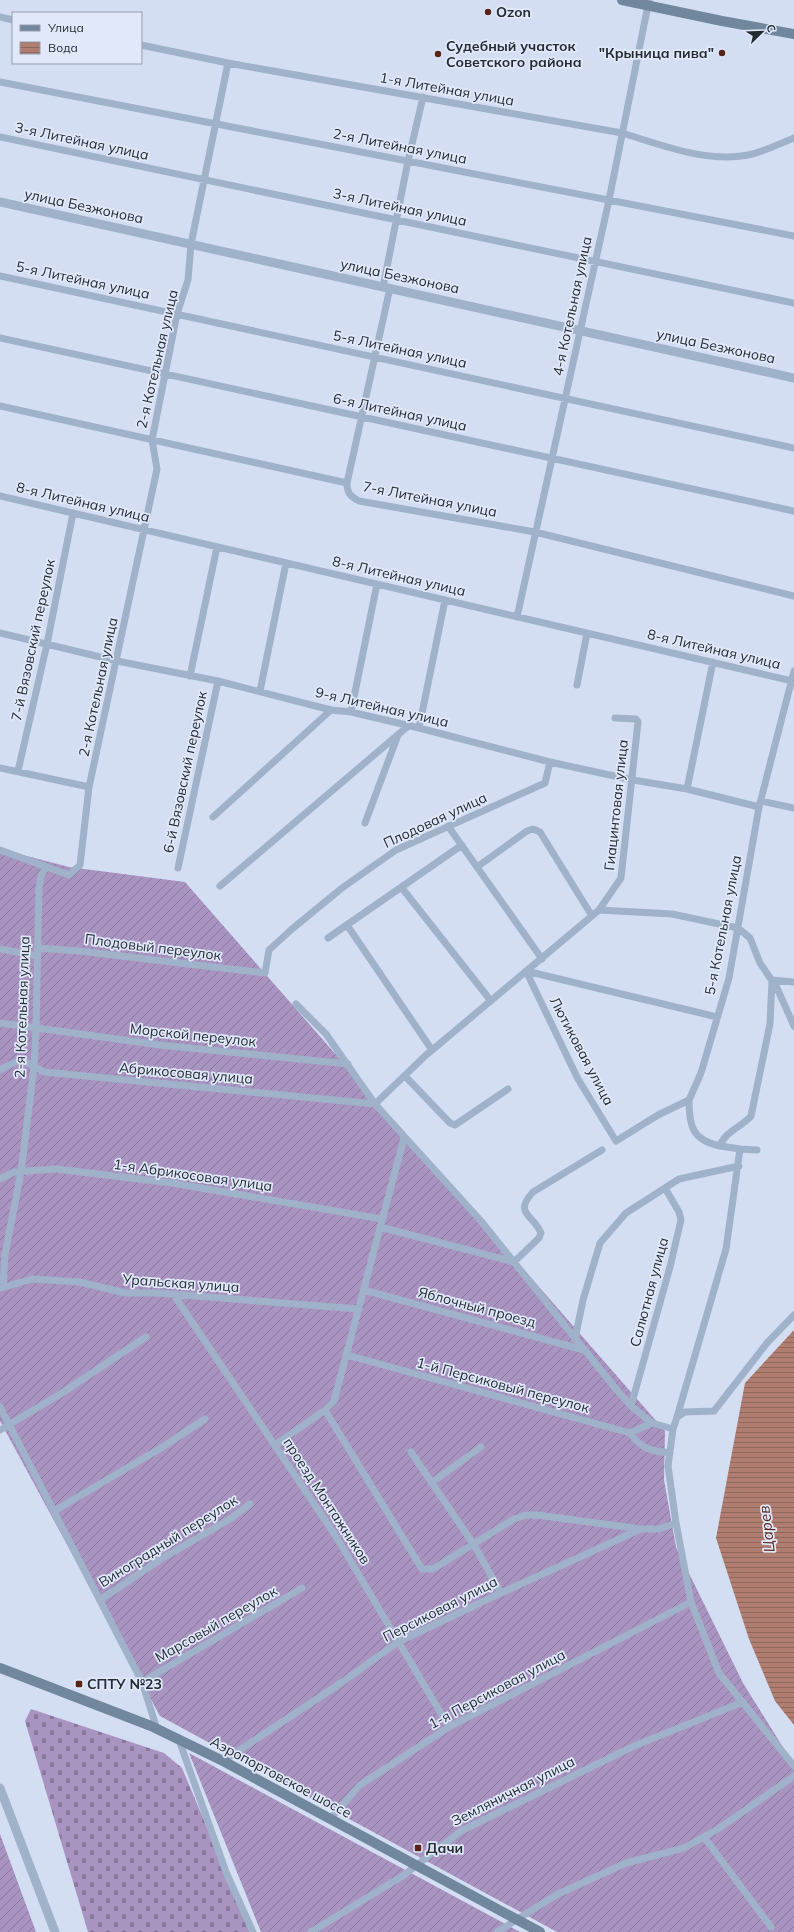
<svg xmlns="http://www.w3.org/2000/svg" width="794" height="1932" viewBox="0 0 794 1932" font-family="Mulish,sans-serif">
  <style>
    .cemetery { fill: url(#cemetery-stones) }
    .garden { fill: url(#garden-furrows) }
    .water { fill: url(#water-rules) }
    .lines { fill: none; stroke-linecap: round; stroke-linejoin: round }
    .minor { stroke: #a0b1ca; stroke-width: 7 }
    .tertiary { stroke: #a0b1ca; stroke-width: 9 }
    .secondary { stroke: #71879e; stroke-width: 10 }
    .poi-dot { fill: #572417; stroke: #e0e8fa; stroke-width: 1.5 }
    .labels { text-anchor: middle; stroke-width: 3.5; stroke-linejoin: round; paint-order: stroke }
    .poi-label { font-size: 14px; font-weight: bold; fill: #242c33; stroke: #e0e8fa; text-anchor: start }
    .street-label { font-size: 14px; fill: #242c33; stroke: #e0e8fa }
    .water-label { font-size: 15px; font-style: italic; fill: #572417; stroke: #e0e8fa }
  </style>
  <defs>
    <pattern id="cemetery-stones" width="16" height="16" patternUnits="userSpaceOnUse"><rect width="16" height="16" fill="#a994c1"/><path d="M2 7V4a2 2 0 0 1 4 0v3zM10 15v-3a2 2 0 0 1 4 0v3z" fill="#89799d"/></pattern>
    <pattern id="garden-furrows" width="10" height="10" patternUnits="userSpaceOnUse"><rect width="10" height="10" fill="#a994c1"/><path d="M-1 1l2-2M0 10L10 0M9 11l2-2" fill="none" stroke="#89799d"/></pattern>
    <pattern id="water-rules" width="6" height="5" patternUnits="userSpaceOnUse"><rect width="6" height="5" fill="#b07d71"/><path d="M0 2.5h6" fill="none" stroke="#8f675d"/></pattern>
  </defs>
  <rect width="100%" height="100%" fill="#d4def2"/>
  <!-- cemetery -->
  <path class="cemetery" d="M31,1709L164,1753L182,1768L251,1932H88L25,1721Z"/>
  <!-- garden -->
  <path class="garden" d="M0,849L69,867L185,882L665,1431L664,1480L676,1547L743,1683L794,1765V1932H557L160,1716L0,1421Z
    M189,1753L520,1932H261Z
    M0,1834L36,1932H0Z"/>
  <!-- water -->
  <path class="water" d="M794,1330V1725L775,1701L749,1639L716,1538L745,1383Z"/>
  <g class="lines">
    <!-- minor -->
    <path class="minor" d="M0,17L13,20
      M141,45L228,63L622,133C662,145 706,163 748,155C763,152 779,144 794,138
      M0,82L794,236
      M0,137L794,303
      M0,276L794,448
      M383,287L408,161L423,97
      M0,338L794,511
      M0,406L347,483C347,493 350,496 359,501L535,532L794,596
      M347,483L390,288
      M0,496L792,681
      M517,617L609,200L649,0
      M0,633L117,661L218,681L331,710L351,712L419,728L550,762L633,780L687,789L759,807
      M190,676L217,547
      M577,685L587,633
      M260,691L286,563
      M351,712L377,584
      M419,728L445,600
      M0,768L89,787
      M18,771L47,644L73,513
      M687,789L713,662
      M761,801L794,808
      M213,817L331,710
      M365,823L398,735
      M448,826L542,959
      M0,850L69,875L80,865L89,787L157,469L152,440L177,314L188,280L191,244L228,63
      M477,867L527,831L533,829L540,832L592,916
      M178,868L218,681
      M220,886L407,727
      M402,888L491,1001
      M599,910L672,914L738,928L750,938L760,963L777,988L794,1026
      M347,925L432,1050
      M328,938L462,845
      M37,948L79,951L265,973L269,950L292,929L342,888L396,850L545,783L550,762
      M0,949L37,956
      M526,971L578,1079L616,1141L658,1115L689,1100L701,1073L729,978L759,807L794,671
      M526,971L717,1017
      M296,1004L326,1034L375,1104L481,1221L616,1389L631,1406L652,1423L673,1429
      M0,1023L160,1045L348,1064
      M0,1070L19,1060L28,1063L44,1072L375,1104
      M405,1076L450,1123L455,1125L508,1089
      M689,1100C689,1126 692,1140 720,1146C725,1131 742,1127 751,1116L770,1024L772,980L794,982
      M375,1104L425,1056L599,910L621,878L638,722L636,719L615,718
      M740,1149L757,1150
      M0,1179L14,1172L56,1169L172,1183L382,1219
      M380,1227L514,1262L539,1238L541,1233C533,1214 513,1214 533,1192L602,1150
      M3,1286L5,1254L21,1172L34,1067L36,1029L39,888L41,876L46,867
      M1,1288L32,1279L80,1282L125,1293H158L359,1309
      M364,1290L584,1350
      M174,1295L337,1538L449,1727
      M794,1315L767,1343L714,1411L685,1412L677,1417L673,1429L668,1466L676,1523L691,1602L719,1673L794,1766
      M575,1339L583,1300L600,1243L626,1213L679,1179L739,1166
      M347,1355L630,1433L652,1423
      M631,1406L670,1267L681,1220L679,1212L665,1188
      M0,1407L142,1682L157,1729
      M325,1410L422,1569H433L514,1519L526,1515H537L641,1529H659L676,1523
      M677,1417L726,1249L740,1149L720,1146
      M0,1430L62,1393L146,1337
      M630,1433C642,1449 650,1451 670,1453
      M275,1445L325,1410L334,1401L404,1138
      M411,1452L474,1545L501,1593
      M431,1483L481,1447
      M54,1511L161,1448L205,1419
      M100,1600L161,1559L230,1519L250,1504
      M142,1682L302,1588
      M179,1740L226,1872L253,1932
      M223,1761L341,1683L398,1642L501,1593L641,1529
      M330,1819L360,1785L449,1727L691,1602
      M704,1837L771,1927
      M311,1932L404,1875L461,1831L634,1746L743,1702
      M497,1932L556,1895L626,1863L684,1848L718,1829L794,1776"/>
    <!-- tertiary -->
    <path class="tertiary" d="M0,202L794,378
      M0,1788L55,1932"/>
    <!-- secondary -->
    <path class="secondary" d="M622,0L722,21L794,34
      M0,1668L151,1726L223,1761L540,1932"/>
  </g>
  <!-- markers -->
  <g class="poi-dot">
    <circle cx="488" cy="12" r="4"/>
    <circle cx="722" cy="53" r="4"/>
    <circle cx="438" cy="54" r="4"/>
    <rect x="75" y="1680" width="8" height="8" rx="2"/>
    <rect x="414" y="1844" width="8" height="8" rx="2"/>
  </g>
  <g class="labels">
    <!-- poi labels -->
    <g class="poi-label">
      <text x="496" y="17">Ozon</text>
      <text x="446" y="51">Судебный участок<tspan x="446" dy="16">Советского района</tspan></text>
      <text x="714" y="58" text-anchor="end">"Крыница пива"</text>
      <text x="87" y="1689">СПТУ №23</text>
      <text x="426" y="1853">Дачи</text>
    </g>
    <!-- street labels -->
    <g class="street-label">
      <text transform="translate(447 89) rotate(10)" y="5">1-я Литейная улица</text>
      <text transform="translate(82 141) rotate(12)" y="5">3-я Литейная улица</text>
      <text transform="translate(400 146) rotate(11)" y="5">2-я Литейная улица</text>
      <text transform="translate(84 206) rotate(12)" y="5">улица Безжонова</text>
      <text transform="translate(400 207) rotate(12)" y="5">3-я Литейная улица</text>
      <text transform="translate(400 276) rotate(12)" y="5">улица Безжонова</text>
      <text transform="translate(83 280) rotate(12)" y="5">5-я Литейная улица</text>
      <text transform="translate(572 306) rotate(-78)" y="5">4-я Котельная улица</text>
      <text transform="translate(716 346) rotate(12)" y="5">улица Безжонова</text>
      <text transform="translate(400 349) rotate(12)" y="5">5-я Литейная улица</text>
      <text transform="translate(157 359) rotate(-77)" y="5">2-я Котельная улица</text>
      <text transform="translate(400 412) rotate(12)" y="5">6-я Литейная улица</text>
      <text transform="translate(430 499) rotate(11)" y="5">7-я Литейная улица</text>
      <text transform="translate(83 502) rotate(13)" y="5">8-я Литейная улица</text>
      <text transform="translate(399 576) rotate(13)" y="5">8-я Литейная улица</text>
      <text transform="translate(33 640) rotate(-78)" y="5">7-й Вязовский переулок</text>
      <text transform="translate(714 649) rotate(13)" y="5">8-я Литейная улица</text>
      <text transform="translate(98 687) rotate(-78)" y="5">2-я Котельная улица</text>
      <text transform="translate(382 707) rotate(13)" y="5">9-я Литейная улица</text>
      <text transform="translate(185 772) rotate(-78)" y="5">6-й Вязовский переулок</text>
      <text transform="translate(616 805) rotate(-84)" y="5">Гиацинтовая улица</text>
      <text transform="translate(435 820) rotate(-25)" y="5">Плодовая улица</text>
      <text transform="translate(723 925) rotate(-79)" y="5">5-я Котельная улица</text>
      <text transform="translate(153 947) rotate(7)" y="5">Плодовый переулок</text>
      <text transform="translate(22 1007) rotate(-88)" y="5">2-я Котельная улица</text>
      <text transform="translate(193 1035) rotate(6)" y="5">Морской переулок</text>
      <text transform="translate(582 1051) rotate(62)" y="5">Лютиковая улица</text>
      <text transform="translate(186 1073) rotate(5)" y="5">Абрикосовая улица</text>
      <text transform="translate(193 1175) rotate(8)" y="5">1-я Абрикосовая улица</text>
      <text transform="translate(181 1283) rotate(4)" y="5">Уральская улица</text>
      <text transform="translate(649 1292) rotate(-75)" y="5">Салютная улица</text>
      <text transform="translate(477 1307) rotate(15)" y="5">Яблочный проезд</text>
      <text transform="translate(503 1385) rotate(15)" y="5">1-й Персиковый переулок</text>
      <text transform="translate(327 1501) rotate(57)" y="5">проезд Монтажников</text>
      <text transform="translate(168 1541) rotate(-32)" y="5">Виноградный переулок</text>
      <text transform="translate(440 1609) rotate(-27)" y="5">Персиковая улица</text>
      <text transform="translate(216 1624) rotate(-30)" y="5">Марсовый переулок</text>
      <text transform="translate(497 1689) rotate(-28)" y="5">1-я Персиковая улица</text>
      <text transform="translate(281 1777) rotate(28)" y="5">Аэропортовское шоссе</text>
      <text transform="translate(513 1791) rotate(-27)" y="5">Земляничная улица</text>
    </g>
    <!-- water labels -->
    <g class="water-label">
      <text transform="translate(767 1529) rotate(-97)" y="5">Царев</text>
    </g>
  </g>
  <!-- legend -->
  <rect x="12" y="12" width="130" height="52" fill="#e0e8fa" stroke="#959daa"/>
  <rect x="20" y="25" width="20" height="6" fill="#71879e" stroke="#959daa"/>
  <text x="48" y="32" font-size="12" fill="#242c33">Улица</text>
  <rect x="20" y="42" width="20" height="12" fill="url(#water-rules)" stroke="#959daa"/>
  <text x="48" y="52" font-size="12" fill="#242c33">Вода</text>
  <!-- north arrow -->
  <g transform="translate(762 32) rotate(67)" stroke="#e0e8fa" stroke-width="3" paint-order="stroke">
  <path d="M0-3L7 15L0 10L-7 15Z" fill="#242c33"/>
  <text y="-6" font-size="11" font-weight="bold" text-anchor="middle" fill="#242c33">С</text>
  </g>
</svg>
